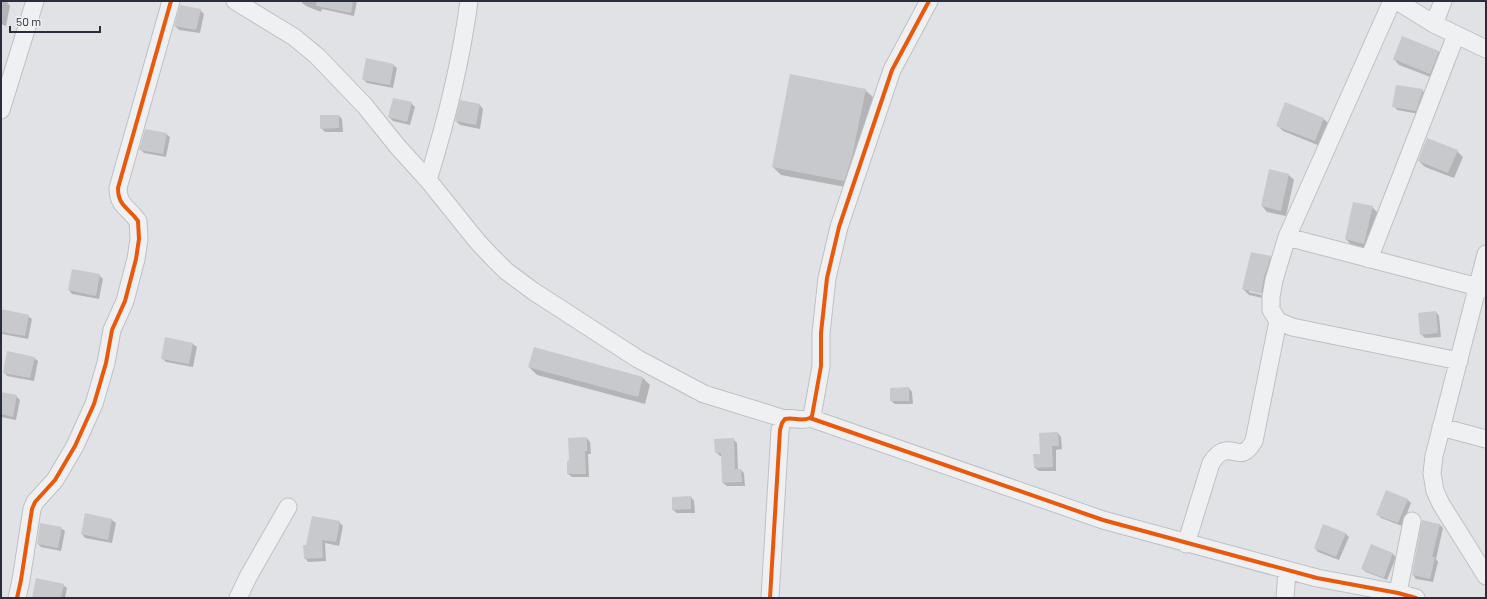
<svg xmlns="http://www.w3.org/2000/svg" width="1487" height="599" viewBox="0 0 1487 599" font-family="Barlow,sans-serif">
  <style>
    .shadow { fill: #0003; fill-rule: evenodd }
    .building { fill: #c7c9cc }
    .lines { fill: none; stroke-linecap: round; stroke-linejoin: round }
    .minor-casing { stroke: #bfc0c3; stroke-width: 19 }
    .minor { stroke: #eff0f2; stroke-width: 17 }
    .cycleway-casing { stroke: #eef0f4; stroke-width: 6 }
    .cycleway { stroke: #e8590c; stroke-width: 4 }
  </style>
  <rect width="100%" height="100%" fill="#e1e2e5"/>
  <!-- shadow -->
  <path class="shadow" d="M1,1L7,2L10,6L6,26L1,24Z
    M303,1H357L354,16L322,9L321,12L306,6L302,3Z
    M200,10L204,14L200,33L179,30L175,26Z
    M1439,52L1444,57L1436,79L1399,65L1394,59Z
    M393,65L397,68L393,88L367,83L363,79Z
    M865,90L873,97L859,165L851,188L781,175L773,167Z
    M1422,90L1426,94L1419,114L1397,110L1394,106Z
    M461,102L480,105L483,109L480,129L460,125L456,121Z
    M411,103L415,107L410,125L393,121L389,117Z
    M339,116L342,119L343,132H325L321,128Z
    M1324,119L1329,124L1320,146L1283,131L1277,125Z
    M166,134L170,137L166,157L144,153L140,149Z
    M1457,151L1463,157L1454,178L1425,167L1419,161Z
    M1289,175L1294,180L1286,216L1267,212L1262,206Z
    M1372,207L1378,213L1370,249L1351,245L1346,239Z
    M1270,257L1276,263L1267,299L1249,295L1243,289ZM1249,290L1267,294L1266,296L1249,292Z
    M99,275L103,279L99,299L72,294L69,290Z
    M1436,312L1439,316L1441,337L1425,338L1421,334Z
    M1,315L28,316L32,319L28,339L2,334Z
    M166,339L193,344L197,347L193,367L166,362L162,358Z
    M34,358L38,361L34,381L7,376L4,372Z
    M529,367L643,378L650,385L645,404L537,375Z
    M909,388L912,392L913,404H895L891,401Z
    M1,393L16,396L20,400L16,420L1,417Z
    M1058,433L1061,437L1062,449L1056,450V471H1039L1035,468L1041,455Z
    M587,438L590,442L591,454H588L589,477H572L568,474L570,461Z
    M733,439L737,443L738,470H741L744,473L745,486H727L723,483L722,456H720L716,452Z
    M691,497L694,501L695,513H677L673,510Z
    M1408,500L1411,503L1402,526L1381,518L1377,514Z
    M85,514L112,520L116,523L112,543L85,538L82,534Z
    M339,522L343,526L339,546L325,543L326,561L308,562L305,558L307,546Z
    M1439,524L1443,528L1436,559L1438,562L1433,582L1416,579L1413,575Z
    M61,528L65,531L61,551L41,547L38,544Z
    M1345,533L1349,537L1339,560L1318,552L1315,548Z
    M1393,554L1396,557L1387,580L1366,572L1362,569Z
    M63,585L67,588L65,598H33Z"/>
  <!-- building -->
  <path class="building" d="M316,1H353L351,13L316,6Z
    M180,5L201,9L196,30L174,26Z
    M1402,36L1439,51L1430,74L1393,59Z
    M366,58L394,64L390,85L362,80Z
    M790,74L866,89L852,157L844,181L772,167Z
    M1396,85L1423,89L1416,111L1392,107Z
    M393,98L412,102L407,122L388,117Z
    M460,100L480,104L476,125L455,121Z
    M1285,102L1324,118L1315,141L1276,126Z
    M320,115H339V128L320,129Z
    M145,129L167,133L163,154L139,150Z
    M1427,138L1458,150L1448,173L1418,161Z
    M1269,169L1289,174L1281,211L1261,206Z
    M1353,202L1373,206L1364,244L1345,239Z
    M1251,252L1271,256L1264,277L1261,294L1242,289Z
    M72,269L100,274L96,296L68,290Z
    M1,309L29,315L25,336L1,332Z
    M1436,311L1438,333L1420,335L1418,313Z
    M165,337L193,343L189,364L161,359Z
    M534,347L643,377L638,397L528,367Z
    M7,351L35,357L30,378L3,373Z
    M909,387V401H890V388Z
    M1,392L17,395L13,417L1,414Z
    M1058,432L1059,446H1052L1053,467L1034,468L1033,454H1040L1039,433Z
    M587,437V451H585L586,474H567V461L569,460L568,438Z
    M734,438L735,469H741L742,482L722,483L721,453H715L714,439Z
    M1386,490L1408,499L1398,523L1376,515Z
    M691,496V509L672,510V497Z
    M85,513L112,519L108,540L81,534Z
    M312,516L340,521L336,542L322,540L323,558L304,559L303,545H306Z
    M1422,520L1440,524L1432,557H1435L1430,579L1412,575Z
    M40,523L62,527L58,548L37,544Z
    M1323,524L1346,533L1336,557L1314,548Z
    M1371,544L1393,553L1384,578L1361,569Z
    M36,578L64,584L61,598H32Z"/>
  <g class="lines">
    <!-- minor casing -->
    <g class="minor-casing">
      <path id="minor" d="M235,1L294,37L317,56L365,106L398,147L428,180
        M469,1C461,62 446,122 428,180L477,241L492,257L506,271L533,291L638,359L704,394L785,419
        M1392,1L1287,237L1274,280L1271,297V310L1278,321L1292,327L1459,361
        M1397,1L1434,24L1486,49
        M1434,24L1443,1
        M1,110L35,1
        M1287,237L1486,289
        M1486,254L1434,456L1432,473L1435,491L1441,504L1486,576
        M1369,259L1456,35
        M810,418L1103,520L1317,578L1398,593L1416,598
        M1441,427L1486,439
        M1186,544L1211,463C1214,459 1217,454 1222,452C1236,446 1241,463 1254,441L1278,321
        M1398,593L1412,521
        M17,598L21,580L32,509L35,502L55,480L75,446L94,404L106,363L112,330L125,301L136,259L139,239L138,221C128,207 118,206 118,188L171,1
        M238,598L248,577L288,507
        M770,598L780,430L782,423L785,419C795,417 800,422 810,418L812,416L821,366V333L827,278L839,227L892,70L929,1
        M1285,598L1287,570"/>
    </g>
    <!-- minor -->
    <use href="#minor" class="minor"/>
    <!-- cycleway casing -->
    <g class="cycleway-casing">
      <path id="cycleway" d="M810,418L1103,520L1317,578L1398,593L1416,598
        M17,598L21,580L32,509L35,502L55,480L75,446L94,404L106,363L112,330L125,301L136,259L139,239L138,221C128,207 118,206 118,188L171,1
        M770,598L780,430L782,423L785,419C795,417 800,422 810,418L812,416L821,366V333L827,278L839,227L892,70L929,1"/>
    </g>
    <!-- cycleway -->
    <use href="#cycleway" class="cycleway"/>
  </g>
  <!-- border -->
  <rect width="1487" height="599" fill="none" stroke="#292e3c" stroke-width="4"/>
  <!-- scale -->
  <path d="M10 26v6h90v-6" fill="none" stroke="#292e3c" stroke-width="2"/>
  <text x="16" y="26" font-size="12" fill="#292e3c" stroke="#eef0f4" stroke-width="3" paint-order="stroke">50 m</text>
</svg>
